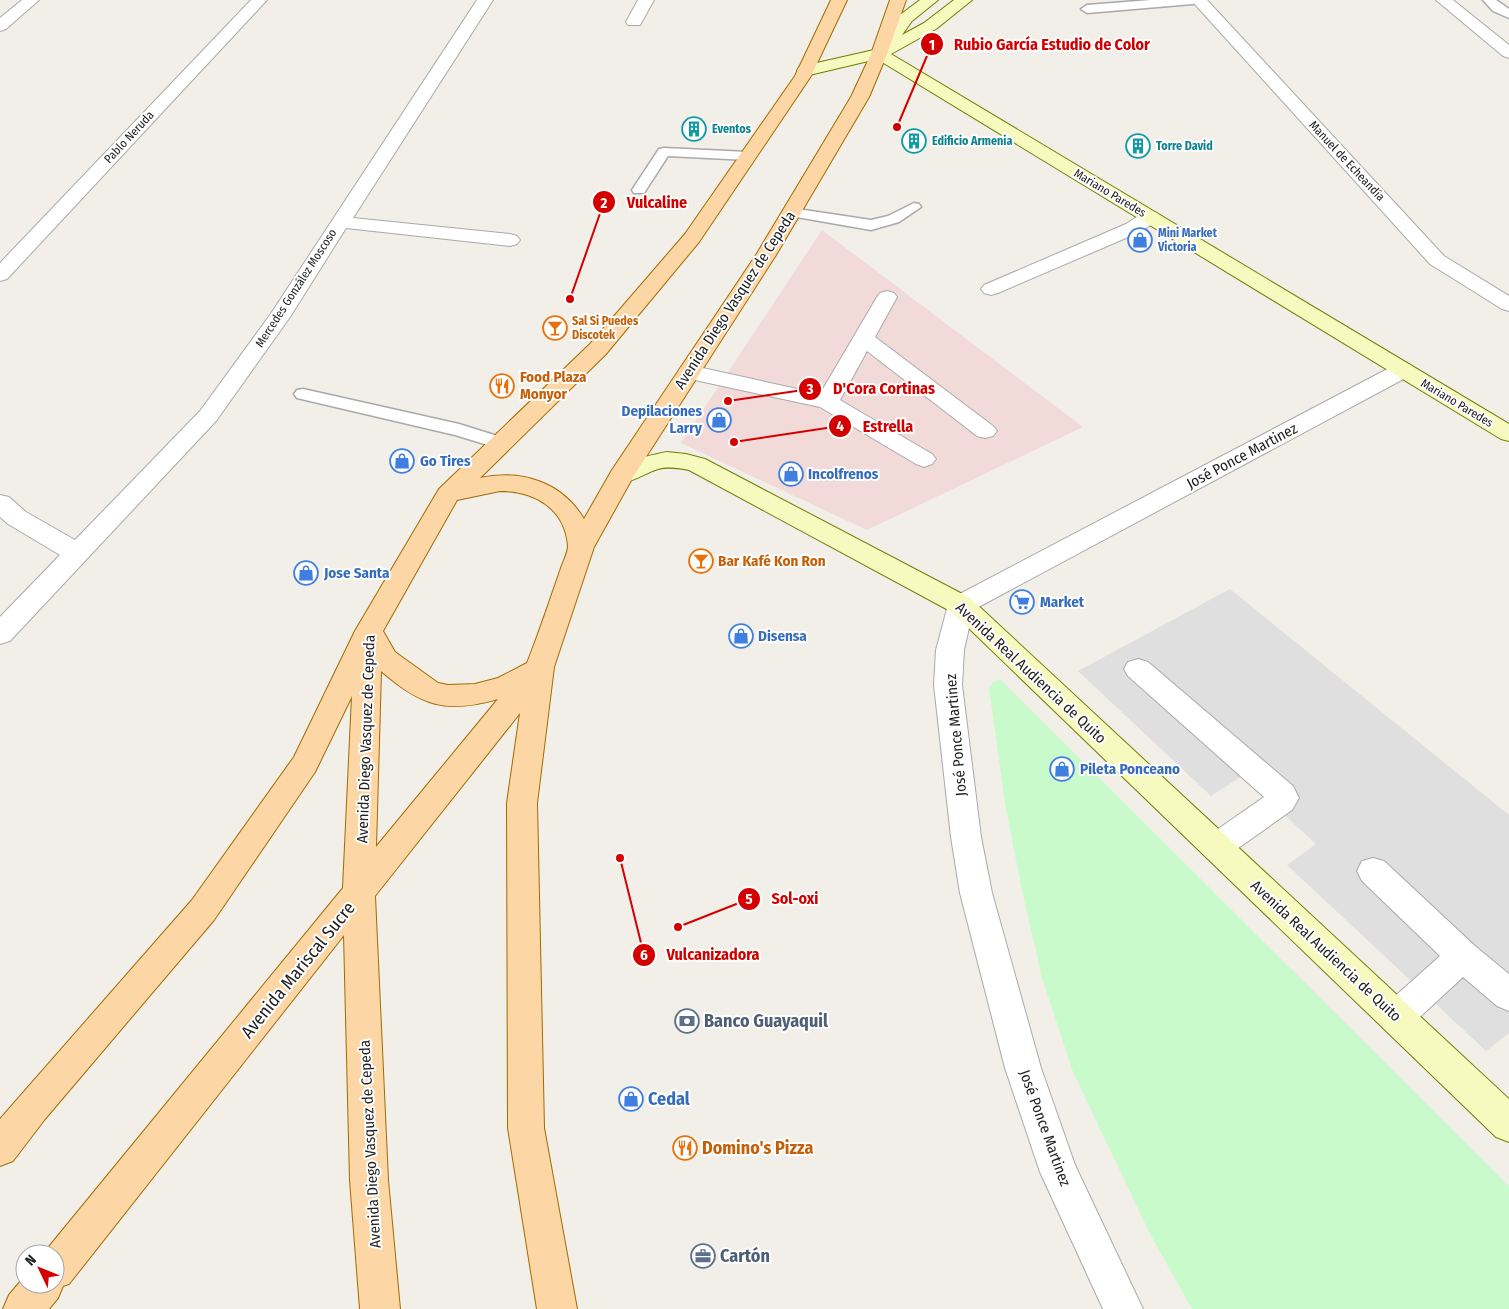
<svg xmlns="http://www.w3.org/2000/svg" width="1509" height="1309" viewBox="0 0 1509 1309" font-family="'Fira Sans Condensed',sans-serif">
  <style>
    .residential { fill: #e0dfdf }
    .commercial { fill: #f2dad9 }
    .park { fill: #c8facc }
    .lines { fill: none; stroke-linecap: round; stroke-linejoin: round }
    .service-casing { stroke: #a9a9a9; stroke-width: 3 }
    .minor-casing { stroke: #a9a9a9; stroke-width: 2 }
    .secondary-casing { stroke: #707d05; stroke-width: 2 }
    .primary-casing { stroke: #a06b00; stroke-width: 2 }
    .service { fill: #fff; fill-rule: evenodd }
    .minor { fill: #fff; fill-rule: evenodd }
    .secondary { fill: #f7fabf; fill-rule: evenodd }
    .primary { fill: #fcd6a4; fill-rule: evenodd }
    .labels { text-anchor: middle; stroke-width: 4; stroke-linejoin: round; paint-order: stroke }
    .far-culture-label { font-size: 12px; font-weight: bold; fill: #0d838f; stroke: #fff; text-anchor: start }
    .far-street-label { font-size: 12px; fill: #222; stroke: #fff }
    .far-shop-label { font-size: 12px; font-weight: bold; fill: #366cbe; stroke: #fff; text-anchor: start }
    .far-food-label { font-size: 12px; font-weight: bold; fill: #c56008; stroke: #fff; text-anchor: start }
    .street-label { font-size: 15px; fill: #222; stroke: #fff }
    .food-label { font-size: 15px; font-weight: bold; fill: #c56008; stroke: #fff; text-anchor: start }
    .shop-label { font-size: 15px; font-weight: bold; fill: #366cbe; stroke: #fff; text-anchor: start }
    .near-street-label { font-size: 18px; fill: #222; stroke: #fff }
    .near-service-label { font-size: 18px; font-weight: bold; fill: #4e5e75; stroke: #fff; text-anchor: start }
    .near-shop-label { font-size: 18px; font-weight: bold; fill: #366cbe; stroke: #fff; text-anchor: start }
    .near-food-label { font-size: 18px; font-weight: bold; fill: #c56008; stroke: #fff; text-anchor: start }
    .leader { fill: none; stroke: #d40000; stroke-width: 2 }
    .callout-dot { fill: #d40000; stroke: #fff; stroke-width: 2 }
    .mark-label { font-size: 15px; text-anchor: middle; font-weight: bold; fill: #fff }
    .callout-label { font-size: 16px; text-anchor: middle; font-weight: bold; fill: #d40000; stroke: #fff; stroke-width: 4; stroke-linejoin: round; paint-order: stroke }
  </style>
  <rect width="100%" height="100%" fill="#f2efe9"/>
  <!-- residential -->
  <path class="residential" d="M1230,589L1509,815V1033L1486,1051L1287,865L1316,844L1242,776L1211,796L1078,671Z"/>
  <!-- commercial -->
  <path class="commercial" d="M822,230L1083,427L867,530L681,443Z"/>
  <!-- park -->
  <path class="park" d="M1001,680L1509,1186V1309H1192L1150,1234L1073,1072L1042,978L1021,886L1005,803L989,688L994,681Z"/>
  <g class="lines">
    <!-- service casing -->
    <g class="service-casing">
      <path id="service" d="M1151,0H1199L1193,4L1087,13L1081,9L1087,5Z
        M1483,0H1496L1509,9V18L1493,11Z
        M664,148L748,152L755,156L748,160L668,156L644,193H634L632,190L659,149Z
        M914,203L919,204L921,207L899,222L871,230L791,216L786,215L784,212L786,209L791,208L871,220L888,216Z
        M303,389L459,424L507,439L510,443L507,447L501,449L455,435L297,398L294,394L297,390Z"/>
    </g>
    <!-- minor casing -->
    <g class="minor-casing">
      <path id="minor" d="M22,0H39L6,29L0,31V18Z
        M251,0H267L7,279L0,281V263Z
        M477,0H493L353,218L510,234L517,236L520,240L517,244L510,246L346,228L290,317L216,421L10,641L0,644V617L60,555L8,524L0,517V495L9,497L26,512L75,540L200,411L270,315Z
        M638,0H654L640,25H628L626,22Z
        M1191,0H1207L1444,256L1509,296V311L1502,309L1430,264Z
        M1436,0H1453L1509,45V58L1503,56Z
        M1150,211L1157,213L1160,217L1157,221L1140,232L998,293L991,295L984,293L981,289L984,285L1126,224L1143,213Z
        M887,291L894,293L897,297L875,337L993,426L997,431L993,436L985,438L977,436L867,351L840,400L932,454L936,459L932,464L924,467L916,464L820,407L681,377L678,372L681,367L689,365L820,394L877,297L880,293Z
        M1403,363L1411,365L1414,370L1411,375L973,610L964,650L962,685L981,837L992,893L1041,1068L1075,1165L1143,1309H1103L1040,1172L1005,1068L960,893L951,837L934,685L936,650L948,605L952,598L1395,365Z
        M1138,659L1148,662L1293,786L1299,798L1292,810L1227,856L1216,860L1205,856L1200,847L1205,838L1264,797L1128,676L1124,669L1128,662Z
        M1373,858L1384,861L1475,946L1509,974V1011L1497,1006L1463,977L1408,1028L1396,1033L1384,1028L1379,1017L1384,1006L1440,956L1362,881L1357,871L1362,861Z"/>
    </g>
    <!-- secondary casing -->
    <g class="secondary-casing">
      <path id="secondary" d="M920,0H938L912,21L902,35L924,23L954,0H972L936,29L891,54L1509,424V441L1501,439L877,59L805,76L799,75L797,71L799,67L874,50L882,46L880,43L900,15Z
        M667,452L686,454L705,459L970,598L1509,1099V1142L1496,1137L952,612L689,470C679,468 668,466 658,469C642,474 629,486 612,482L609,476C618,462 651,455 667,452Z"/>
    </g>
    <!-- primary casing -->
    <g class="primary-casing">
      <path id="primary" d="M831,0H847L811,76L699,242L606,354L480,478C521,469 562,482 584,519L612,470L756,255L851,97L871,54L890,0H906L887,54L869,97L776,255L633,477L594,547L554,667L537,803L544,1128L577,1309H537L508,1128L507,803L520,713L375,896L388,1180L400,1309H360L350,1180L344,935L69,1284L63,1286L58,1298L49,1309H3L9,1295L25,1276V1284H55V1254H43L343,888L352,696L315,772L214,920L45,1119L13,1161L0,1166V1119L192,900L294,757L355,631L439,489L590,344L685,234L795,76ZM500,491C534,491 565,508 568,546C568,553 562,564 560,571C549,602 539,633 527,663L498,678L475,684L448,685L438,683L395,652L383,631L457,500ZM381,671C421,706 446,714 498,699L376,847Z"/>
    </g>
    <!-- service -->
    <use href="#service" class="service"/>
    <!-- minor -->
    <use href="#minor" class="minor"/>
    <!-- secondary -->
    <use href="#secondary" class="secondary"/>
    <!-- primary -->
    <use href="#primary" class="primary"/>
  </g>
  <!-- icons -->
  <defs>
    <g id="building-ring" transform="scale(1.25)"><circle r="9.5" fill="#fff" stroke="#0f9aa8" stroke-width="1.5"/><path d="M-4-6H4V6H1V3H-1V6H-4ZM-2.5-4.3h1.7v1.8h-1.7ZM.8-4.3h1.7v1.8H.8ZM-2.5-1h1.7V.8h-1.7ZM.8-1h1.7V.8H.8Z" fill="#0f9aa8"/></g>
    <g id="shop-ring" transform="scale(1.25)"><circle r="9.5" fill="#fff" stroke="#3f7fe0" stroke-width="1.5"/><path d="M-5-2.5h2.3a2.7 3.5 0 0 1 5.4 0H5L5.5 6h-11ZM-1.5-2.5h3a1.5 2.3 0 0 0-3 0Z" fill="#3f7fe0"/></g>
    <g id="bar-ring" transform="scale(1.25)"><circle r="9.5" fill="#fff" stroke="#e8710a" stroke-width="1.5"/><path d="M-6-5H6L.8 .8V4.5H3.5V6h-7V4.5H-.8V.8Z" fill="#e8710a"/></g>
    <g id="restaurant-ring" transform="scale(1.25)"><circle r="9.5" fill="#fff" stroke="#e8710a" stroke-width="1.5"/><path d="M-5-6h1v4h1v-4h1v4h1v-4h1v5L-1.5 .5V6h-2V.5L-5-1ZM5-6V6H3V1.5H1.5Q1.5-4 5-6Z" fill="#e8710a"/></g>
    <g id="supermarket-ring" transform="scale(1.25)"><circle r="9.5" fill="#fff" stroke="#3f7fe0" stroke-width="1.5"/><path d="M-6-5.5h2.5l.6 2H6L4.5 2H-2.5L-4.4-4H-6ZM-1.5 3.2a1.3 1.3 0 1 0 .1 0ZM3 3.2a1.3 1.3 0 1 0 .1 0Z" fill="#3f7fe0"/></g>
    <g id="bank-ring" transform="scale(1.25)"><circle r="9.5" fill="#fff" stroke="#5c6f8a" stroke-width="1.5"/><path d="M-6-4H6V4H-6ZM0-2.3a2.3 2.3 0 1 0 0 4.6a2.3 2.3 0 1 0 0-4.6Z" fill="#5c6f8a"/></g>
    <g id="office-ring" transform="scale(1.25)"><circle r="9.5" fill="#fff" stroke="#5c6f8a" stroke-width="1.5"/><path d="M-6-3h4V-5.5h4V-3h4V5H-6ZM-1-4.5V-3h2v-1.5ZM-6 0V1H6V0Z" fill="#5c6f8a"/></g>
  </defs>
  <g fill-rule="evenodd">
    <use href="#building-ring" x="694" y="129"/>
    <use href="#building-ring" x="914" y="141"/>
    <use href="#building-ring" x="1138" y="146"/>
    <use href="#shop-ring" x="1140" y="240"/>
    <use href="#bar-ring" x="555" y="328"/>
    <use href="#restaurant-ring" x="502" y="386"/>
    <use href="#shop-ring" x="719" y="420"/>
    <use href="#shop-ring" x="402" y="461"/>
    <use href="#shop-ring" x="791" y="474"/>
    <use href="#bar-ring" x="701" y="561"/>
    <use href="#shop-ring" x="306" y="573"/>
    <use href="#supermarket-ring" x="1022" y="602"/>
    <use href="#shop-ring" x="741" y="636"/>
    <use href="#shop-ring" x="1062" y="769"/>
    <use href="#bank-ring" x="687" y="1021"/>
    <use href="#shop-ring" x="631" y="1099"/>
    <use href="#restaurant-ring" x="685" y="1148"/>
    <use href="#office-ring" x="703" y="1256"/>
  </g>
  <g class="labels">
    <!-- far-culture labels -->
    <g class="far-culture-label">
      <text x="712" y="133">Eventos</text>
      <text x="932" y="145">Edificio Armenia</text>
      <text x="1156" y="150">Torre David</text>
    </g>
    <!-- far-street labels -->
    <g class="far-street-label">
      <text transform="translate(129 137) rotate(-47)" y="4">Pablo Neruda</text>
      <text transform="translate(1347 161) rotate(47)" y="4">Manuel de Echeandía</text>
      <text transform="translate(1110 193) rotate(31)" y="4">Mariano Paredes</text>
      <text transform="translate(296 288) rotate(-57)" y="4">Mercedes González Moscoso</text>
      <text transform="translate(1457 403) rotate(31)" y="4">Mariano Paredes</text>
    </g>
    <!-- far-shop labels -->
    <g class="far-shop-label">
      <text x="1158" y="237">Mini Market<tspan x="1158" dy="14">Victoria</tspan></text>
    </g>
    <!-- far-food labels -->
    <g class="far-food-label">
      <text x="572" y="325">Sal Si Puedes<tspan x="572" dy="14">Discotek</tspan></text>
    </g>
    <!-- street labels -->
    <g class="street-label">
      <text transform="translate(735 300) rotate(-57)" y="5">Avenida Diego Vasquez de Cepeda</text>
      <text transform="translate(1242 456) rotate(-28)" y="5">José Ponce Martinez</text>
      <text transform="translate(1031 673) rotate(43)" y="5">Avenida Real Audiencia de Quito</text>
      <text transform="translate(956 735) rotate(-95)" y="5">José Ponce Martinez</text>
      <text transform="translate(366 739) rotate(-88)" y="5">Avenida Diego Vasquez de Cepeda</text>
      <text transform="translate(1326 951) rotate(43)" y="5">Avenida Real Audiencia de Quito</text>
      <text transform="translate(1045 1128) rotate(70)" y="5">José Ponce Martinez</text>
      <text transform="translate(370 1144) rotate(-93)" y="5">Avenida Diego Vasquez de Cepeda</text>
    </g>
    <!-- food labels -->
    <g class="food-label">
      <text x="520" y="382">Food Plaza<tspan x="520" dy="17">Monyor</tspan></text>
      <text x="718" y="566">Bar Kafé Kon Ron</text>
    </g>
    <!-- shop labels -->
    <g class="shop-label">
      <text x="702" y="416" text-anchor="end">Depilaciones<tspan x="702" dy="17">Larry</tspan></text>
      <text x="420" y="466">Go Tires</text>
      <text x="808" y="479">Incolfrenos</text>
      <text x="324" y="578">Jose Santa</text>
      <text x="1040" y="607">Market</text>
      <text x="758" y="641">Disensa</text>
      <text x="1080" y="774">Pileta Ponceano</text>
    </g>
    <!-- near-street labels -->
    <g class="near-street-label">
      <text transform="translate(298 970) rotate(-51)" y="6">Avenida Mariscal Sucre</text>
    </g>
    <!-- near-service labels -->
    <g class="near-service-label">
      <text x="704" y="1027">Banco Guayaquil</text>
      <text x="720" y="1262">Cartón</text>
    </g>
    <!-- near-shop labels -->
    <g class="near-shop-label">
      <text x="648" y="1105">Cedal</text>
    </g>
    <!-- near-food labels -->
    <g class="near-food-label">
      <text x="702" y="1154">Domino's Pizza</text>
    </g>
  </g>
  <!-- callouts -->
  <path class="leader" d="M897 127L932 44M570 299L604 202M728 401L810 389M734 442L840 426M678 927L749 899M620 858L644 955"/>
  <g class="callout-dot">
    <circle cx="897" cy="127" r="5"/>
    <circle cx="570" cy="299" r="5"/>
    <circle cx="728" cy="401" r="5"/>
    <circle cx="734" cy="442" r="5"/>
    <circle cx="678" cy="927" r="5"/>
    <circle cx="620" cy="858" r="5"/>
    <circle cx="932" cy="44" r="12"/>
    <circle cx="604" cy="202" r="12"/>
    <circle cx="810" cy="389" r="12"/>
    <circle cx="840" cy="426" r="12"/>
    <circle cx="749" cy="899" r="12"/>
    <circle cx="644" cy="955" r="12"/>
  </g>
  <g class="mark-label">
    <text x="932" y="50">1</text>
    <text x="604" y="208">2</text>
    <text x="810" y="394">3</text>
    <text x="840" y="431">4</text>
    <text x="749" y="904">5</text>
    <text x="644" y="960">6</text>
  </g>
  <g class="callout-label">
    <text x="1052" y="50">Rubio García Estudio de Color</text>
    <text x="657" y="208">Vulcaline</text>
    <text x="884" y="394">D'Cora Cortinas</text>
    <text x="888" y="432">Estrella</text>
    <text x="795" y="904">Sol-oxi</text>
    <text x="713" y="960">Vulcanizadora</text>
  </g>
  <!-- north arrow -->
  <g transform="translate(40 1269) rotate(313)"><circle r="24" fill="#ffffff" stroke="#a7a7a7"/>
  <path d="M0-4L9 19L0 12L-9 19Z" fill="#d40000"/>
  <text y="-8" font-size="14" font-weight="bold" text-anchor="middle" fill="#222222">N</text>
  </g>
</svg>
